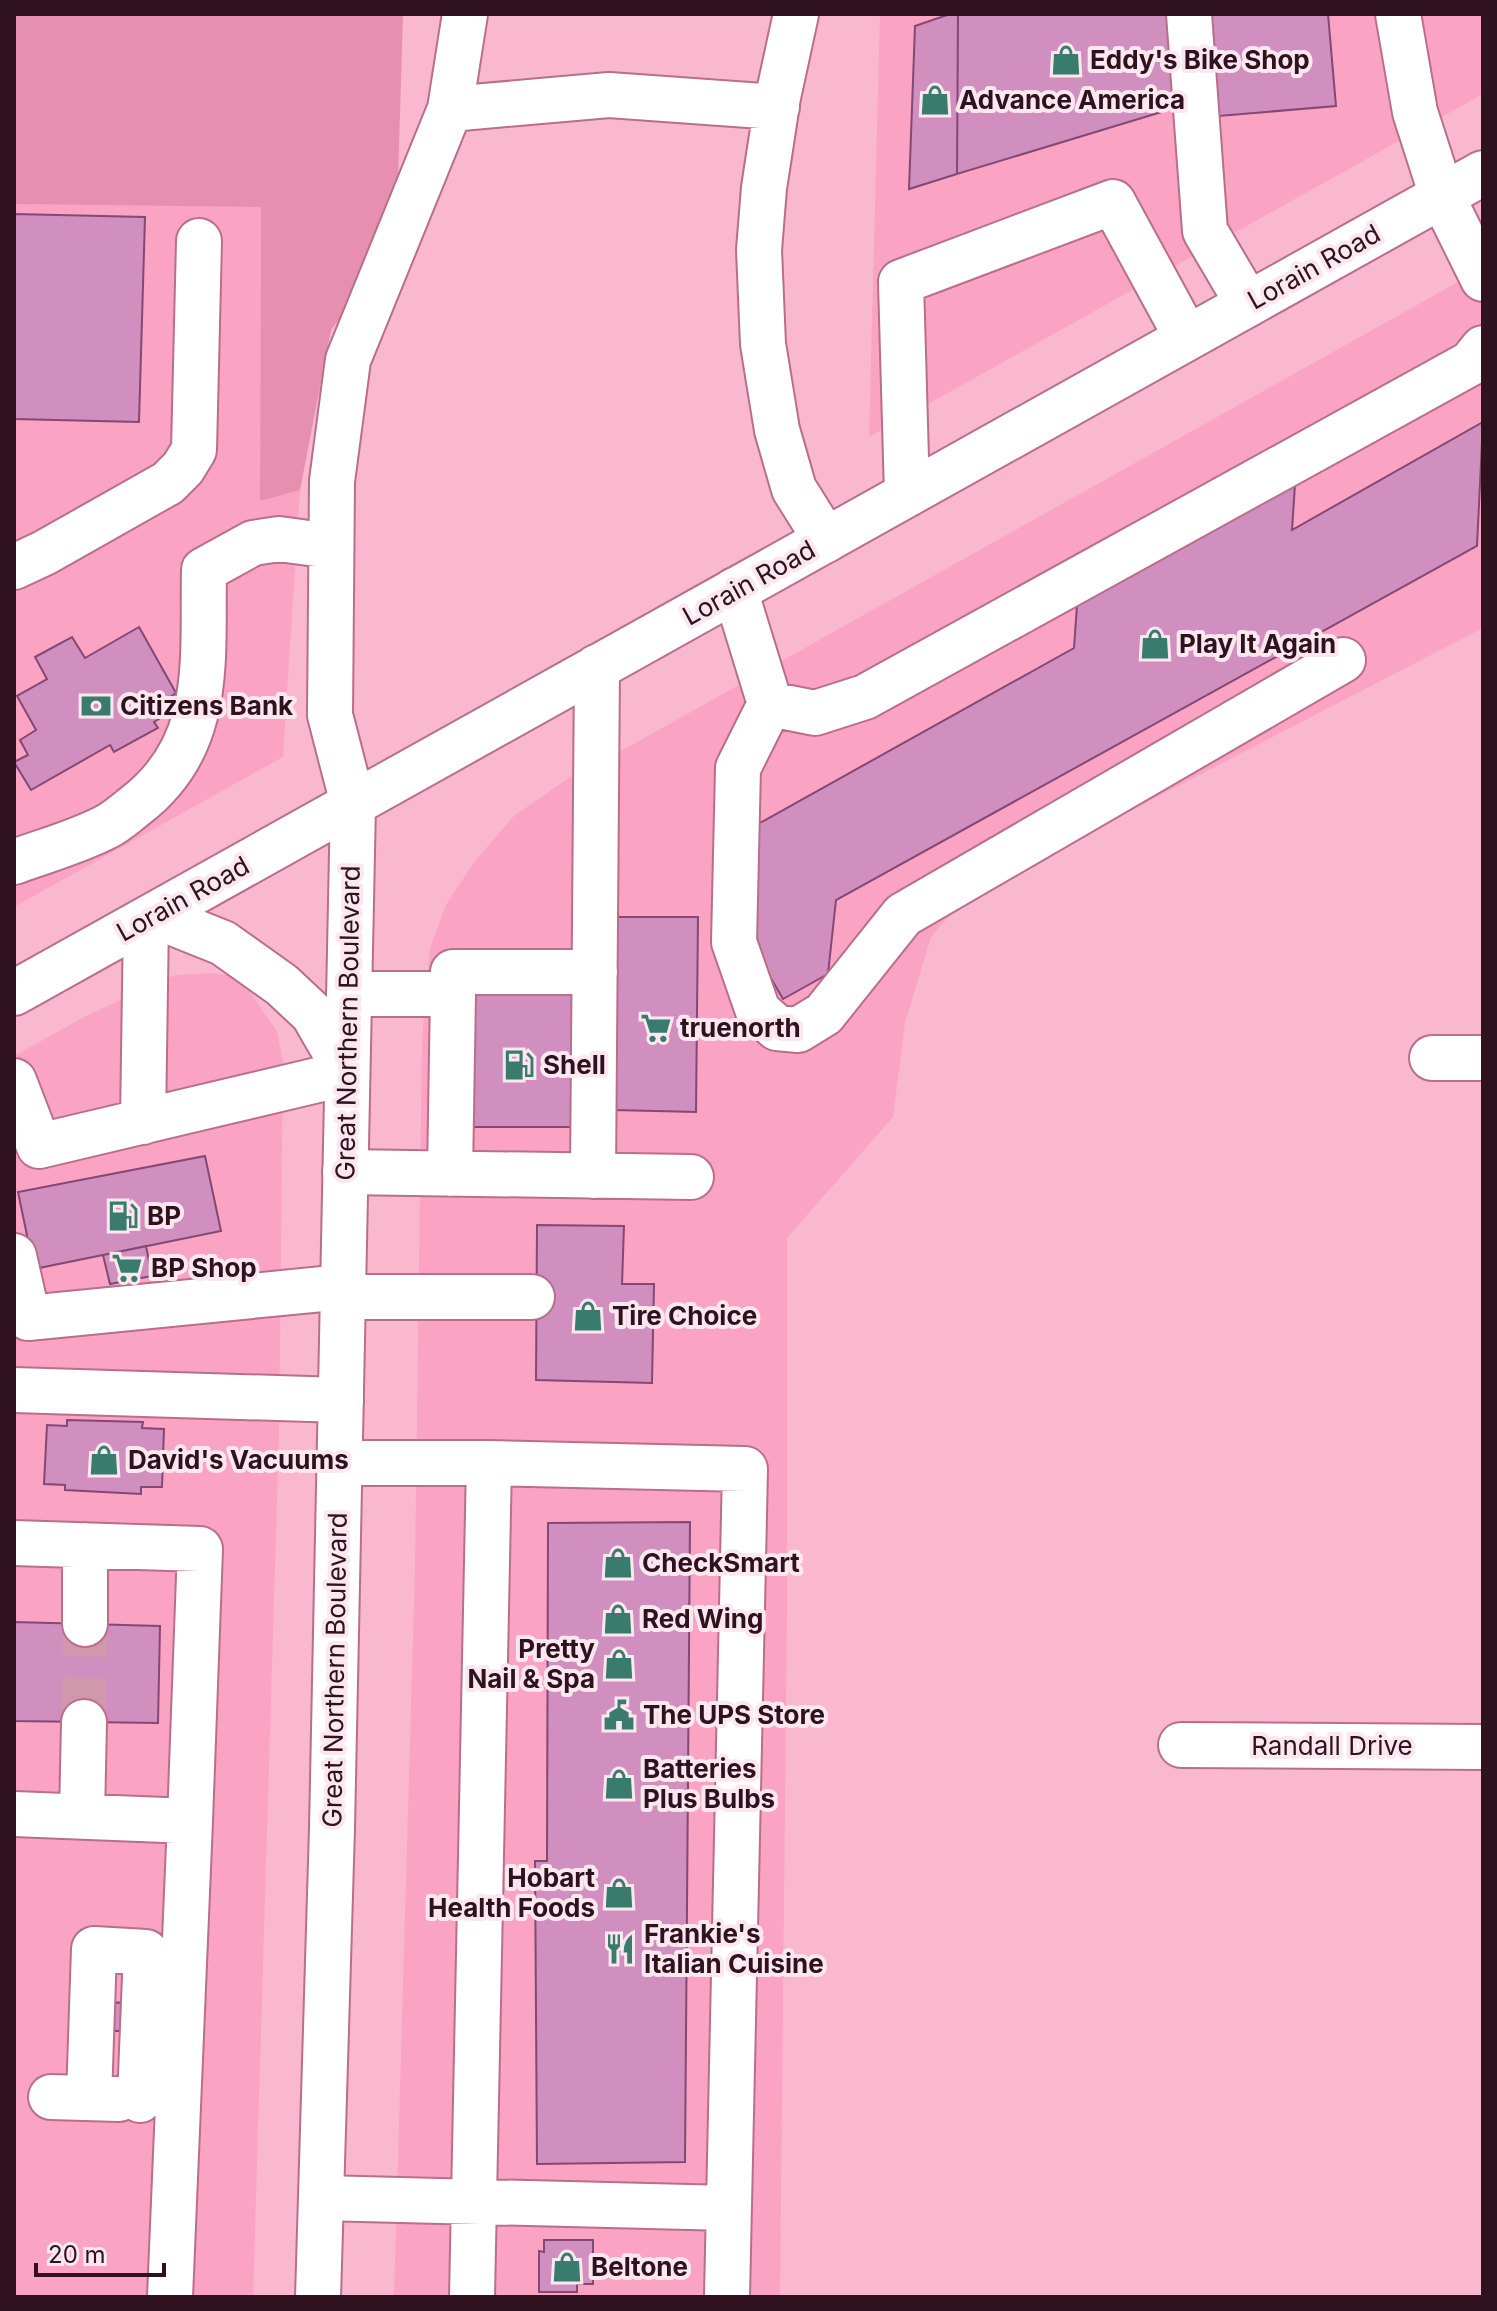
<svg xmlns="http://www.w3.org/2000/svg" width="1497" height="2311" viewBox="0 0 1497 2311" font-family="Inter,sans-serif">
  <style>
    .built { fill: #fba3c3 }
    .green { fill: #e78faf }
    .building { fill: #d08fbf; stroke: #834874; stroke-width: 2 }
    .lines { fill: none; stroke-linecap: round; stroke-linejoin: round }
    .minor-tunnel { stroke: #d197ab; stroke-width: 44; stroke-dasharray: 44 22; stroke-linecap: butt }
    .minor-casing { stroke: #b96e8a; stroke-width: 48 }
    .major-casing { stroke: #b96e8a; stroke-width: 48 }
    .minor { stroke: #fff; stroke-width: 44 }
    .major { stroke: #fff; stroke-width: 44 }
    .labels { text-anchor: middle; stroke-width: 8; stroke-linejoin: round; paint-order: stroke }
    .poi-label { font-size: 26px; font-weight: bold; fill: #2f121d; stroke: #fae8ee; text-anchor: start }
    .street-label { font-size: 26px; fill: #2f121d; stroke: #fae8ee }
  </style>
  <rect width="100%" height="100%" fill="#f9b8ce"/>
  <!-- built -->
  <path class="built" d="M880,14H1483V94L869,437Z
    M14,204L261,207L260,500L300,490L283,757L14,907Z
    M1483,268V628L1095,829L981,879L931,937L905,1023L893,1117L787,1238V1611L780,2297H394L415,1568L422,1039L430,948L446,905L475,861L514,816L573,775L630,746Z
    M213,973L227,975L244,984L277,1031L283,1061L279,1434L253,2297H14V1056L86,1016L175,975Z"/>
  <!-- green -->
  <path class="green" d="M14,14H403L396,246L331,330L300,490L260,501L261,207L14,204Z"/>
  <!-- building -->
  <path class="building" d="M950,14H958L957,174L909,189L915,26Z
    M958,14H1170L1178,107L957,174Z
    M1198,14H1328L1336,106L1207,117Z
    M14,214L145,217L139,422L14,419Z
    M1483,422L1477,546L836,900L828,974L783,999L752,946L758,824L1074,648L1077,605L1295,484L1292,530Z
    M139,627L176,693L166,700L172,711L154,722L158,728L114,752L110,745L31,790L14,762L28,755L20,740L36,730L17,696L47,679L35,657L72,637L85,658Z
    M612,917H698L696,1112L614,1110Z
    M463,984L582,986V1127H458Z
    M205,1156L221,1231L34,1269L18,1192Z
    M537,1225L624,1226L622,1284H654L652,1383L536,1380Z
    M146,1246L152,1276L110,1284L103,1255Z
    M67,1420L143,1422L142,1428L164,1429L162,1487H141V1494L65,1490V1485L44,1484L47,1425L67,1426Z
    M690,1522L685,2162L537,2164L535,1861H547L548,1523Z
    M14,1622L160,1626L158,1723L14,1721Z
    M102,2002L130,2003L128,2031H101Z
    M544,2240H593V2284H577V2292H539V2251L544,2252Z"/>
  <g class="lines">
    <!-- minor-tunnel -->
    <path class="minor-tunnel" d="M84,1722L85,1624"/>
    <!-- minor casing -->
    <g class="minor-casing">
      <path id="minor" d="M796,14L778,97L764,188L759,250L763,344L777,430L794,489L826,540
        M1189,14L1205,231L1248,304
        M1398,14L1415,112L1442,196L1483,279
        M450,109L609,95L777,107
        M907,494L901,282L1113,202L1187,338
        M14,567L44,553L168,483L183,468L194,450L199,241
        M735,590L770,704L815,713L865,697L1471,363L1483,348
        M770,704L738,768L734,942L758,1011L777,1028L798,1030L824,1014L903,915L1343,660
        M353,804L330,715L332,481L348,360L450,109L465,14
        M14,862C44,851 77,842 106,827C116,822 126,813 135,806C215,745 202,659 204,570L253,543L279,539L331,546
        M349,994H453L450,1174
        M453,994V972H595
        M1432,1058H1483
        M14,1081L39,1146L347,1073
        M143,1122L146,920
        M345,1172L691,1177
        M593,1176L597,667
        M14,1256L28,1318L343,1287
        M343,1297H532
        M14,1390L341,1400
        M339,1463H489L745,1469L727,2297
        M14,1543L200,1549L190,1821L14,1814
        M85,1545V1624
        M1181,1745L1483,1747
        M82,1816L84,1722
        M51,2097L119,2099
        M89,2098L94,1949L146,1952L140,2100
        M321,2198L729,2208
        M170,2297L190,1821
        M472,2297L489,1463"/>
    </g>
    <!-- major casing -->
    <g class="major-casing">
      <path id="major" d="M146,920L168,921L223,943L282,985L313,1014L347,1073
        M14,993L1483,173
        M318,2297L332,1828L353,804"/>
    </g>
    <!-- minor -->
    <use href="#minor" class="minor"/>
    <!-- major -->
    <use href="#major" class="major"/>
  </g>
  <!-- icons -->
  <defs>
    <g id="shop-bare" transform="scale(2.4)"><path d="M-5-2.5h2.3a2.7 3.5 0 0 1 5.4 0H5L5.5 6h-11ZM-1.5-2.5h3a1.5 2.3 0 0 0-3 0Z" fill="#397b6c" stroke="#fae8ee" stroke-width="2.5" paint-order="stroke"/></g>
    <g id="bank-bare" transform="scale(2.4)"><path d="M-6-4H6V4H-6ZM0-2.3a2.3 2.3 0 1 0 0 4.6a2.3 2.3 0 1 0 0-4.6Z" fill="#397b6c" stroke="#fae8ee" stroke-width="2.5" paint-order="stroke"/></g>
    <g id="supermarket-bare" transform="scale(2.4)"><path d="M-6-5.5h2.5l.6 2H6L4.5 2H-2.5L-4.4-4H-6ZM-1.5 3.2a1.3 1.3 0 1 0 .1 0ZM3 3.2a1.3 1.3 0 1 0 .1 0Z" fill="#397b6c" stroke="#fae8ee" stroke-width="2.5" paint-order="stroke"/></g>
    <g id="fuel-bare" transform="scale(2.4)"><path d="M-5.5-6h7V0h2V4h1.3V-2.5L3-4.5l.8-.8L6-3V5H2.5V1h-1V6h-7ZM-4.2-4.7v3.2H.2V-4.7Z" fill="#397b6c" stroke="#fae8ee" stroke-width="2.5" paint-order="stroke"/></g>
    <g id="civic-bare" transform="scale(2.4)"><path d="M-.6-6.5H3V-4.5H.6V-3L4-1V1h2V6H-6V1h2V-1L-.6-3ZM-1.2 2.5V6h2.4V2.5Z" fill="#397b6c" stroke="#fae8ee" stroke-width="2.5" paint-order="stroke"/></g>
    <g id="restaurant-bare" transform="scale(2.4)"><path d="M-5-6h1v4h1v-4h1v4h1v-4h1v5L-1.5 .5V6h-2V.5L-5-1ZM5-6V6H3V1.5H1.5Q1.5-4 5-6Z" fill="#397b6c" stroke="#fae8ee" stroke-width="2.5" paint-order="stroke"/></g>
  </defs>
  <g fill-rule="evenodd">
    <use href="#shop-bare" x="1066" y="60"/>
    <use href="#shop-bare" x="935" y="100"/>
    <use href="#shop-bare" x="1155" y="644"/>
    <use href="#bank-bare" x="96" y="706"/>
    <use href="#supermarket-bare" x="656" y="1028"/>
    <use href="#fuel-bare" x="519" y="1065"/>
    <use href="#fuel-bare" x="123" y="1216"/>
    <use href="#supermarket-bare" x="127" y="1268"/>
    <use href="#shop-bare" x="588" y="1316"/>
    <use href="#shop-bare" x="104" y="1460"/>
    <use href="#shop-bare" x="618" y="1563"/>
    <use href="#shop-bare" x="618" y="1619"/>
    <use href="#shop-bare" x="619" y="1664"/>
    <use href="#civic-bare" x="619" y="1715"/>
    <use href="#shop-bare" x="619" y="1784"/>
    <use href="#shop-bare" x="619" y="1893"/>
    <use href="#restaurant-bare" x="620" y="1949"/>
    <use href="#shop-bare" x="567" y="2267"/>
  </g>
  <g class="labels">
    <!-- poi labels -->
    <g class="poi-label">
      <text x="1090" y="69">Eddy's Bike Shop</text>
      <text x="959" y="109">Advance America</text>
      <text x="1179" y="653">Play It Again</text>
      <text x="120" y="715">Citizens Bank</text>
      <text x="680" y="1037">truenorth</text>
      <text x="543" y="1074">Shell</text>
      <text x="147" y="1225">BP</text>
      <text x="151" y="1277">BP Shop</text>
      <text x="612" y="1325">Tire Choice</text>
      <text x="128" y="1469">David's Vacuums</text>
      <text x="642" y="1572">CheckSmart</text>
      <text x="642" y="1628">Red Wing</text>
      <text x="595" y="1658" text-anchor="end">Pretty<tspan x="595" dy="30">Nail &amp; Spa</tspan></text>
      <text x="643" y="1724">The UPS Store</text>
      <text x="643" y="1778">Batteries<tspan x="643" dy="30">Plus Bulbs</tspan></text>
      <text x="595" y="1887" text-anchor="end">Hobart<tspan x="595" dy="30">Health Foods</tspan></text>
      <text x="644" y="1943">Frankie's<tspan x="644" dy="30">Italian Cuisine</tspan></text>
      <text x="591" y="2276">Beltone</text>
    </g>
    <!-- street labels -->
    <g class="street-label">
      <text transform="translate(1314 267) rotate(-29)" y="9">Lorain Road</text>
      <text transform="translate(749 583) rotate(-29)" y="9">Lorain Road</text>
      <text transform="translate(183 899) rotate(-29)" y="9">Lorain Road</text>
      <text transform="translate(348 1023) rotate(-89)" y="9">Great Northern Boulevard</text>
      <text transform="translate(335 1670) rotate(-89)" y="9">Great Northern Boulevard</text>
      <text x="1332" y="1755">Randall Drive</text>
    </g>
  </g>
  <!-- border -->
  <rect width="1497" height="2311" fill="none" stroke="#2f121d" stroke-width="32"/>
  <!-- scale -->
  <path d="M36 2263v12h128v-12" fill="none" stroke="#2f121d" stroke-width="4"/>
  <text x="48" y="2263" font-size="24" fill="#2f121d" stroke="#fae8ee" stroke-width="6" paint-order="stroke">20 m</text>
</svg>
